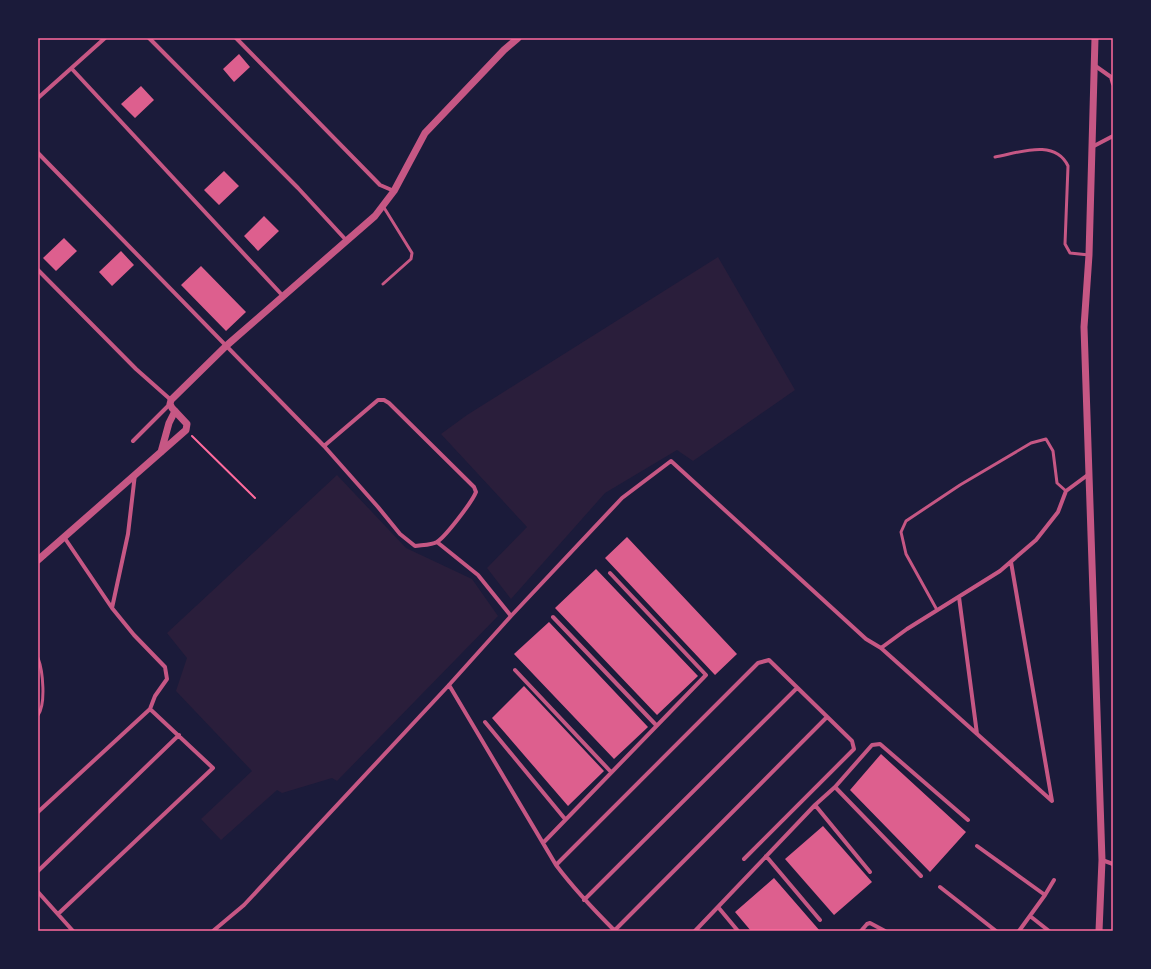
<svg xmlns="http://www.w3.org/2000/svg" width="1151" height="969" viewBox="0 0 1151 969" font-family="Bitter,serif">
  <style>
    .green { fill: #2a1e3b }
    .building { fill: #dd5f8e }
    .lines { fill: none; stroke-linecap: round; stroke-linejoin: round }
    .path { stroke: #ff6b9d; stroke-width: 2 }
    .service { stroke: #c65784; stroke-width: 3 }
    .minor { stroke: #c65784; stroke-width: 4 }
    .tertiary { stroke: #c65784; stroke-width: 7 }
    .neatline { fill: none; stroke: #ff6b9d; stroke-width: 1.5 }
  </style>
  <rect width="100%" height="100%" fill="#1b1b3a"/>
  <!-- green -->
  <path class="green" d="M718,257L795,390L693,461L677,450L605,493L511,599L487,568L527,527L441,434L467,415Z
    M337,475L406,548L472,579L498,616L337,781L332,778L282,793L277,790L221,840L201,819L252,771L176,691L187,658L167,633Z"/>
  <!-- building -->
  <path class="building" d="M239,54L250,67L234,82L223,69Z
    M141,86L154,100L135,118L121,104Z
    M224,171L239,186L219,205L204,190Z
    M264,216L279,231L258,251L244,236Z
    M64,238L77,251L56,271L43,258Z
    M121,251L134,265L112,286L99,272Z
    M201,266L246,312L226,331L181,285Z
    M627,537L737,654L715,675L605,558Z
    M596,569L698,676L657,715L555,608Z
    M549,622L648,727L614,759L514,654Z
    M524,686L604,771L568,806L492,718Z
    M881,754L966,832L930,872L850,790Z
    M823,826L872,882L834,915L785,859Z
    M774,878L820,931H751L735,912Z"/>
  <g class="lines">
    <!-- path -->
    <path class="path" d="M192,436L255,498"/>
    <!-- service -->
    <path class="service" d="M995,157C1018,153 1055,138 1068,166L1065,244L1070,253L1089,255
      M383,206L412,253L411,259L383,284
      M937,610L906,554L901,532L906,521L960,485L1031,443L1046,439L1053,451L1057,483L1066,491
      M38,658C43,671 46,704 38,715"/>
    <!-- minor -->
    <path class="minor" d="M149,38L298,188L346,240
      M236,38L380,185L394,191
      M1094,65L1111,77L1113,84
      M72,69L283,296
      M38,98L105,38
      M1092,147L1113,136
      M38,153L324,446L378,507L400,534L415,546C421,545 432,545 437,542C446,536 472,502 476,492L474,487L389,403L384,400H378L324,446
      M38,270L136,369L171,400
      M133,441L170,404
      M64,537L112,608L134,635L165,667L167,679L155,696L150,709
      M437,542L478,575L511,616
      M959,597L977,734
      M112,608L128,534L135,474
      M553,617L656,725
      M881,648L1052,801L1011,562
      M515,670L611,772
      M449,685L556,865C574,889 594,910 615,931
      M485,722L565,819
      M835,787L921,876
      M815,805L870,872
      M38,812L150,709L213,768L58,914
      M543,843L706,675L610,573
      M977,846L1045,895L1019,931
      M766,856L820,920
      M1102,860L1113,864
      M556,865L758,663L769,660L852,741L854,749L744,859
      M38,871L179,735
      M940,887L996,931
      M38,892L73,931
      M1045,895L1054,880
      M584,900L797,688
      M718,907L738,931
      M1030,916L1049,931
      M213,931L244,905L449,685L511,616L622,498L671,461L866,639L881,648L907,629L1000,571L1036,540L1058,512L1066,491L1089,474
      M614,931L827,717
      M695,931L815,805L835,787L872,745L880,744L968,820
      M861,931L867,924L870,923L885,931"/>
    <!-- tertiary -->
    <path class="tertiary" d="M1095,38L1089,255L1084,327L1102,860L1099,931
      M161,452L169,423L175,411
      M38,560L186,430L187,424L172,408L170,404L171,400L226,346L375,216L394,191L425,133L504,50L518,38"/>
  </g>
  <!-- border -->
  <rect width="1151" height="969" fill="none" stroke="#1b1b3a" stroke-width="78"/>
  <rect x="39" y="39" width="1073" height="891" class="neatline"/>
</svg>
